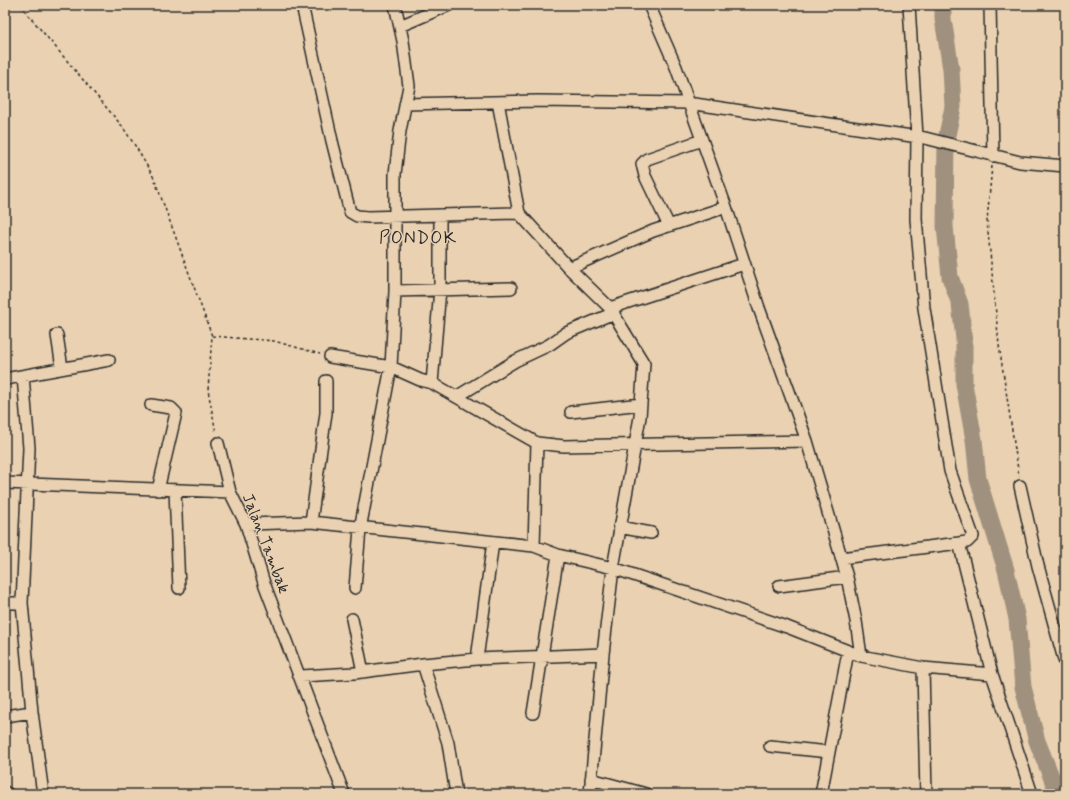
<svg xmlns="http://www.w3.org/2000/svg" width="1070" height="799" viewBox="0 0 1070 799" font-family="Mynerve,sans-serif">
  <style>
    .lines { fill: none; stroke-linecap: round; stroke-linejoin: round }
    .river { stroke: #a0917e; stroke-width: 17 }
    .minor-casing { stroke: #2b2b2b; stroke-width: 14 }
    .path { stroke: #2b2b2b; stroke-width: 1.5; stroke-dasharray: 3 3; stroke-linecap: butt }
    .minor { stroke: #e9d1b1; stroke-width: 11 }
    .labels { text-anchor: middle; stroke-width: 3; stroke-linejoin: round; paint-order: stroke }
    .street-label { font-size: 16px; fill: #2b2b2b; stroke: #e9d1b1 }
    .quarter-label { font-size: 18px; letter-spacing: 1px; fill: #2b2b2b; stroke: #e9d1b1 }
  </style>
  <rect width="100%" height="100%" fill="#e9d1b1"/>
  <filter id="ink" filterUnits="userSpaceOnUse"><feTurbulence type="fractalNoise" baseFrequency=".025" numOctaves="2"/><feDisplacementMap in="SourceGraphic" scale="8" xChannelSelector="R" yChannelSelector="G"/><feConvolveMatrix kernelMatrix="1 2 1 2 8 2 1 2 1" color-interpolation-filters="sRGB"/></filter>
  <g filter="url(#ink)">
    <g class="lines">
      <!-- river -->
      <path class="river" d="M943,5V19L951,69L953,107L946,140L945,226L950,277L960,304L964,339V384L974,440L978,479L1006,570L1017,619L1023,687L1037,741L1058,794"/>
      <!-- minor casing -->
      <g class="minor-casing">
        <path id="minor" d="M302,5L332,141L350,212L357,216L368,217L519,213
          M649,5L676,67L726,207L759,308L807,441L847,577L856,621L861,656
          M990,5L993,156
          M400,26L449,5
          M498,102L519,213L569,268L610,308L644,364L640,417L613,568L603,654L590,794
          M405,104L538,101L688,103L925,138L1020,162L1065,166
          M669,226L645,176L642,164L647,159L702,140
          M569,268L653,231L726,207
          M395,291L511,288
          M610,308L744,264
          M57,335L62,368
          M330,357L391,367L420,380L432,383L537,443L564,446L807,441
          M23,376L29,448L22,603L32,712L43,794
          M5,379L109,360
          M432,383L440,289V215
          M458,396L515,361L549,345L566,333L614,313
          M151,405L171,408L176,413L158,490
          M571,412L641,404
          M218,443L230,492
          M5,483L230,492L246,524L264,583L344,794
          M1020,486L1038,566L1065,663
          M175,490L179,588
          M311,522L326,413V381
          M246,524L311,522L534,546L558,555L613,568L787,627L861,656L923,668L992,674
          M619,527L651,533
          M959,543L992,674L1032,794
          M534,546L537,443
          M841,558L967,542L973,536L950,471L924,308L916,219L917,137L909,5
          M779,586L847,577
          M355,588L360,529L391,367L395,291V174L400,131L409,86L403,41L395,5
          M5,603H22
          M352,619L363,672
          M477,659L493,542
          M423,664L448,743L456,794
          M923,668L926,794
          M301,676L354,673L423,664L477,659L603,654
          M533,713L558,555
          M5,716L32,712
          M770,746L829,752
          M591,779L646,794
          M5,792L8,794
          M821,794L848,652"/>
      </g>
      <!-- path -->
      <path class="path" d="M20,5L122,126L136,147L154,178L212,336L208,390L216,433
        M992,166L987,221L999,345L1019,476
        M212,336L274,341L320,354"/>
      <!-- minor -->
      <use href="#minor" class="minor"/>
    </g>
  </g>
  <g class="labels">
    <!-- street labels -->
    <g class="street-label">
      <text transform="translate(267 543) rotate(69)" y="6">Jalan Tambak</text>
    </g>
    <!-- quarter labels -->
    <g class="quarter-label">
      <text x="418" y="243">PONDOK</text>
    </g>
  </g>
  <!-- margin -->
  <rect width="1070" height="799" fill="none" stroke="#e9d1b1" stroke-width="20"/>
  <rect x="10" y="10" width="1050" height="779" fill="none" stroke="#2b2b2b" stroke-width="1.5" filter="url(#ink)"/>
</svg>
